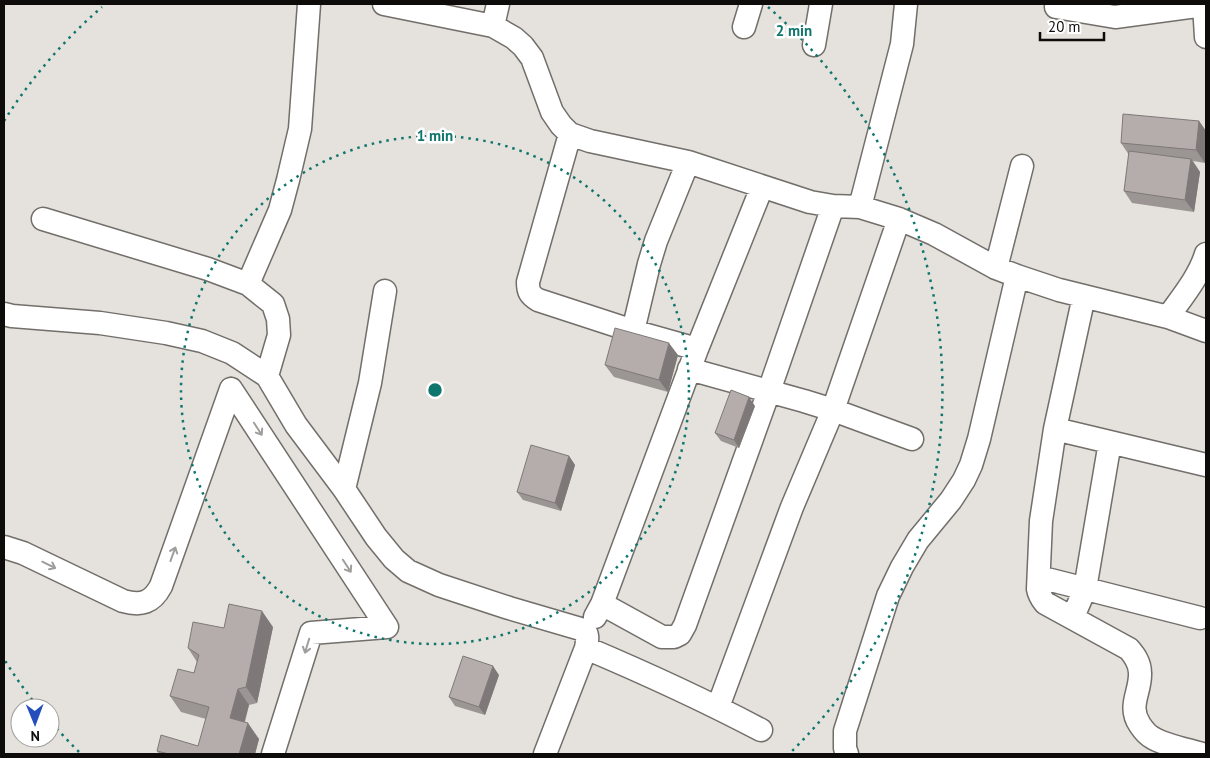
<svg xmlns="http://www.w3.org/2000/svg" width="1210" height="758" viewBox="0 0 1210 758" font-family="'PT Sans',sans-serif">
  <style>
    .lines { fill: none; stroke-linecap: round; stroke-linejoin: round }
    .street-casing { stroke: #726e6a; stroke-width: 25 }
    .street { stroke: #fff; stroke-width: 22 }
    .wall { fill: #9b9593 }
    .shaded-wall { fill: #7e7978 }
    .building { fill: #b4adab; stroke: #7e7978 }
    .oneway { stroke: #9f9e9d }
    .ring { fill: none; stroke: #0f766e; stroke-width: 2.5; stroke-dasharray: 2.5 5 }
    .centre { fill: #0f766e; stroke: #fff; stroke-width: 2.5 }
    .ring-label { font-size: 15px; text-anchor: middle; font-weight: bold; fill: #0f766e; stroke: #fff; stroke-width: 5; stroke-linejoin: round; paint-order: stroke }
  </style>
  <rect width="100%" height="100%" fill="#e5e1dc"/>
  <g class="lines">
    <!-- street casing -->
    <g class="street-casing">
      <path id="street" d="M384,4L493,26L514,38L523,46L532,58L552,112L561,125L570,134L590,141L688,162L810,202L833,206L860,207L899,219L934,234L996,268L1017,276L1059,290L1168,317L1206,331
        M1204,4L1206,37
        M1056,7L1115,17L1204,5
        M493,26L498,4
        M744,27L751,4
        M814,45L821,4
        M570,134L528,282C528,292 530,295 538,300L633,331L697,349
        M860,207L902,44L906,4
        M43,219L208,269L248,284L273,304L278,319L279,335L267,376
        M996,268L1022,166
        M248,284L280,210L288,180L300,129L309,4
        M1084,296L1055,429L1041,521L1038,589C1039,595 1041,598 1045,603L1129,649C1135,656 1140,663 1140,673C1141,692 1127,706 1140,725C1144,731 1147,735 1153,738C1164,745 1189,750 1202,754
        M4,314L12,316L100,323L166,333L202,341L232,353L267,376L296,425L344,489L376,537L394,559L408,571L439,585L509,608L584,630C589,635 587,641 586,648L545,754
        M1168,317C1182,297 1199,277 1206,254
        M633,331L649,264L656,241L688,162
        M689,369L804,401L833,410L912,439
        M231,389L387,627L311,633L273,754
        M1055,429L1206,465
        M344,489L370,383L385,291
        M4,547L23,553L123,601C141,606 152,603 161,586L231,389
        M1039,577L1200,618
        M602,604L662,637H674L680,634L685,625L769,391L833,206
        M595,617L602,604L697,349L762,187
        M1073,617L1085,589L1110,442
        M586,648C645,673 704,700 761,730
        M718,707L792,507L833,410L899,219
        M847,754L845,748V731L888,596L902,567L918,540L951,500L964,480L971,465L979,439L1017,276"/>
    </g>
    <!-- street -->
    <use href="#street" class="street"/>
  </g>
  <!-- wall -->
  <path class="wall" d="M1199,121L1206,131V151L1205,163L1193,161L1200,172L1194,212L1132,203L1124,191L1129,155L1121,143Z
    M678,355L668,392L614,377L605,365Z
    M755,406L739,448L721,441L715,433Z
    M569,456L575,465L561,511L523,500L517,492Z
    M273,627L257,703L249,705L245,722L259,739L255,754H159L157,751L198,746L206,719L181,712L170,696L194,673L197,662L188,648L224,628Z
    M499,675L485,715L455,706L449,697Z"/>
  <!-- shaded-wall -->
  <path class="shaded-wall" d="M1199,121L1206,131V151L1205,163L1196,150Z
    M1191,159L1200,172L1194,212L1185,200Z
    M669,343L678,355L668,392L659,380Z
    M749,397L755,406L739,448L734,440Z
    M569,456L575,465L561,511L555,503Z
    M262,611L273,627L257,703L246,687Z
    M493,666L499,675L485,715L479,707Z
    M238,689L249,705L241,734L230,718Z
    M248,723L259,739L255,754H239Z"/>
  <!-- building -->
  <path class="building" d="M1123,114L1199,121L1196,150L1121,143Z
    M1129,151L1191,159L1185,200L1124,191Z
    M615,328L669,343L659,380L605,365Z
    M731,390L749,397L734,440L715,433Z
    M531,445L569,456L555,503L517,492Z
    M229,604L262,611L246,687L238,689L230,718L248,723L239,754H169L157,751L161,735L198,746L209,707L170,696L178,669L194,673L199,655L188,648L193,622L224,628Z
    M463,656L493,666L479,707L449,697Z"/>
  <!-- one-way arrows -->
  <defs><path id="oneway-shaft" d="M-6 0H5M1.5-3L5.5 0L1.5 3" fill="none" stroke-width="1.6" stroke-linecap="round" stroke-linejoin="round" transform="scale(1.25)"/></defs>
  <g class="oneway">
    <use href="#oneway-shaft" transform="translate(258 429) rotate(57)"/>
    <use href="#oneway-shaft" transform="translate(173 554) rotate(-70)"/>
    <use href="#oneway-shaft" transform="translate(49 565) rotate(26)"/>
    <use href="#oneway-shaft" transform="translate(347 566) rotate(57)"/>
    <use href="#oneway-shaft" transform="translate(307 646) rotate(107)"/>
  </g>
  <!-- distance rings -->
  <g class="ring">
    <circle cx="435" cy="390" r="254"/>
    <path d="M79 752A508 508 0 0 1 52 723M37 706A508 508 0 0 1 4 659M4 121A508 508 0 0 1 102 7M768 7A508 508 0 0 1 791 752"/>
  </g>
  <circle cx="435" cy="390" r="8" class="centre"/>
  <g class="ring-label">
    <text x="794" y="36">2 min</text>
    <text x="435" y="141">1 min</text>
  </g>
  <!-- border -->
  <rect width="1210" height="758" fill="none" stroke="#0e0c0b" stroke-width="10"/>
  <!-- north arrow -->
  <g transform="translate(35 723) rotate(179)"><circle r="24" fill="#ffffff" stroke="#9f9e9d"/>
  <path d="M0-4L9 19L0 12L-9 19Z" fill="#234ebc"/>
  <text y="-8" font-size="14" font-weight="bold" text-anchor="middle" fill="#0e0c0b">N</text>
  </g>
  <!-- scale -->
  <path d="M1040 32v8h64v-8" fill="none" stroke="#0e0c0b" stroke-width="2.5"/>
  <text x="1048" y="32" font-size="15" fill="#0e0c0b" stroke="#ffffff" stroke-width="4" paint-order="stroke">20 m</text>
</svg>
